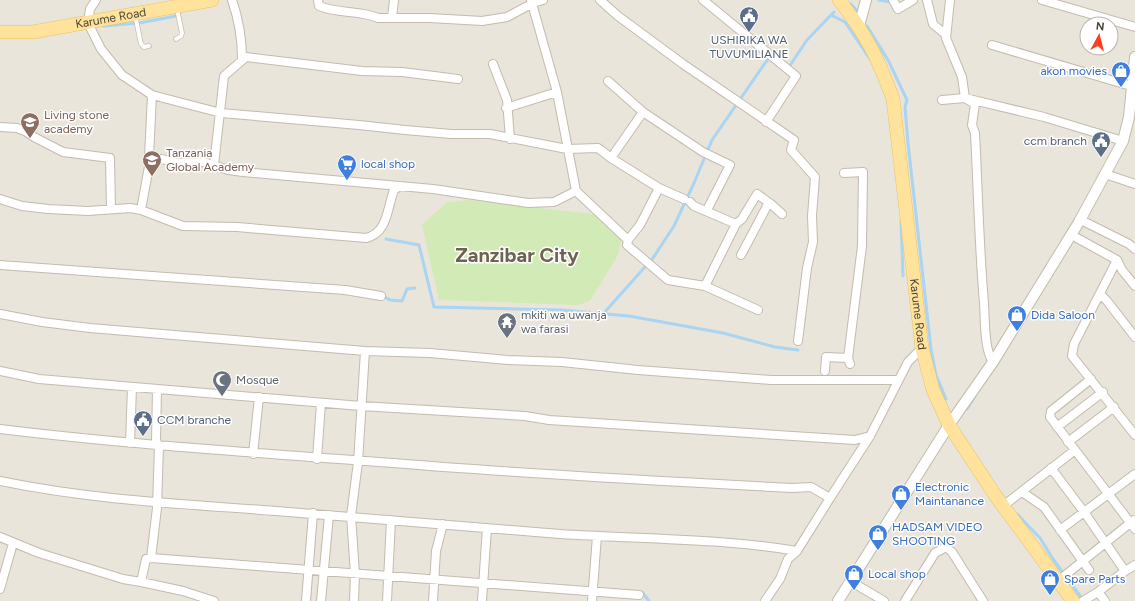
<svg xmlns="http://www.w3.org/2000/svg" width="1135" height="601" viewBox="0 0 1135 601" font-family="Figtree,sans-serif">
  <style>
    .residential { fill: #eae5da; fill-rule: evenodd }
    .green { fill: #d2eab5 }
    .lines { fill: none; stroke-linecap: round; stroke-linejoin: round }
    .stream { stroke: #a9d4f2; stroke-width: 3 }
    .service-casing { stroke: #c2bbae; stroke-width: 5.5 }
    .minor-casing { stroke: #c2bbae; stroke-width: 10 }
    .tertiary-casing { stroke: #c2bbae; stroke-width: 12 }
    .primary-casing { stroke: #e6c16a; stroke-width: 14 }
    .service { stroke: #fff; stroke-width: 4 }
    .minor { stroke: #fff; stroke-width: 8 }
    .tertiary { stroke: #fff; stroke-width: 10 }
    .primary { stroke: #ffe39c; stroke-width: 13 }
    .labels { text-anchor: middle; stroke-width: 3; stroke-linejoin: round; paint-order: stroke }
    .street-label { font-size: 12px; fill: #4b4439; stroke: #fff }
    .service-label { font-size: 12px; fill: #4e5e75; stroke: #fff }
    .shop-label { font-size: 12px; fill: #366cbe; stroke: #fff; text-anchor: start }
    .education-label { font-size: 12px; fill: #785e54; stroke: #fff; text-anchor: start }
    .worship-label { font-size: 12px; fill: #5b616d; stroke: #fff; text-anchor: start }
    .town-label { font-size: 20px; font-weight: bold; fill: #6e6250; stroke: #fff }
  </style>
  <rect width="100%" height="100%" fill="#f6f3ec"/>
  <!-- residential -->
  <path class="residential" d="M0,0H1135V601H0ZM1087,24H1111V48H1087Z"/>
  <!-- green -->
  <path class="green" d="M471,200L593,214L621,240L618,255L590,301L578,305L439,300L422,225L447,202Z"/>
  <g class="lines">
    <!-- stream -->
    <path class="stream" d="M879,0L891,2
      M851,4L857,11
      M831,15L845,22L870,59
      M103,26L139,23L176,16
      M867,26L888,60L907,100L905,107L908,143L931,349L936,375L946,399
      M786,65L789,67L807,40L834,12
      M901,220L903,276
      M386,239L419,245L434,307L561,310L629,316L723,333L775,347L798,350
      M381,295L390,300L402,301L407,289L415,288
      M603,314L653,258L674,226L694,183L712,140L770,56
      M967,409L975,396
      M1017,514L1040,538L1053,559L1083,600
      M642,592L649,601"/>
    <!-- service casing -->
    <g class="service-casing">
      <path id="service" d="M135,15L141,44L144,47L149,46
        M176,39L181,36L182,33L177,9"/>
    </g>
    <!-- minor casing -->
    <g class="minor-casing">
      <path id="minor" d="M96,0L90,9L88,23L101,49L122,75L152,95L221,113L359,125L405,130L451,134H490L567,149L598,148L611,158L643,112L608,81
        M232,0C239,20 242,38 242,59
        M318,0L319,6C338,14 360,10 378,18H430L482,21L507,17L533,3L543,0
        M531,0L557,92L576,191L628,240L627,245L668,280L705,286L758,310
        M600,0L618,16L683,64L794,140L791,150L815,177L812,216L813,242L807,268L798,341
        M703,0L796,76L766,122
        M893,0L898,9L913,0
        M927,0L933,24L945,34L946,38
        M950,0L946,38L962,77L965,98L975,104L972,125L975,133C978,189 979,246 984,303C985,318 984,350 993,362
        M1042,0L1135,27
        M392,17L394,0
        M992,45L1131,86
        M493,64L507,100L510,139
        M942,100L965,98L1044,117L1123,141
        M506,108L557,92
        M643,112L703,152L730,165L707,210
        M0,127L17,128L25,131L34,137L63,152L110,158L111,209
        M611,158L659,188
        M150,161L149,157L152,95
        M214,165L224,76L246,57L362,71L402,72L458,79
        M844,173L863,172L862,246L848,358L850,364
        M1105,174L1135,184
        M0,199L22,206L48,209L88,211L130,208L141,210L183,226L237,227L366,238C388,233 387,208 394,190L400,186
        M690,202L694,206L736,224L705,286
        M771,204L782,214
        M141,210L150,161L161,159L178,163L204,162L228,170L243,172L433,189L528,203L554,202L576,191
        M1085,222L1129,244L1135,249
        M736,224L742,219L757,194L771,204L767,206L741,255
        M1077,238L1117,260L1122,270L1135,286
        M628,240L640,225L659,188L684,199
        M1117,260L1074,344L1072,356L1135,435
        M0,265L345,290L381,296
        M1100,294L1107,301L1135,337
        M0,314L42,322L90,328L365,351L430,353L508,360L562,362L638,370L771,380H898
        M0,371L39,379L361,406L525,416L549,420L855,440L870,436
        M825,371L826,357L848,358
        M1091,379L1051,411L1050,417L1135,529
        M1057,427L1103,392
        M0,429C131,445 262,453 393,463C526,474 659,481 792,488L811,487L830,498L870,436L908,362L922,348
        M1068,442L1114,407
        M130,443L132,387
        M253,454L259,397
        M317,459L321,403
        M1051,468L1084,512L1125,571L1135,565
        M0,481C91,500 184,504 276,511C371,518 465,527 560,534C640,539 719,538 797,551L830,498
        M1022,492L1044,507L1089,570
        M1003,506L1075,450
        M1060,530L1135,474
        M0,537L39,553L123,579L141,582
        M151,558L157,508L159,446L156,441L157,389
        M850,581L884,601
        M1058,581L1134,520
        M0,589L13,543
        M1098,592L1105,601
        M214,601L183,591L141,582L146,559L151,558L639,595
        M306,601L313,513
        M321,601L329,515
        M354,601L355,574L351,516L358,462L365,351
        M387,601L391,520
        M433,601L436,551L443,524
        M482,601L487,528
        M592,601L597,536
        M765,601L780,579L788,559L797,551
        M905,601L935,553L946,547L952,552L983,601
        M1083,601L1098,592L1125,571"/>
    </g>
    <!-- tertiary casing -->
    <g class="tertiary-casing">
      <path id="tertiary" d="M859,26L866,0
        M838,601L949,425L993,362L1079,222L1123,141L1129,117L1135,57"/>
    </g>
    <!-- primary casing -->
    <g class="primary-casing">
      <g id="primary">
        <path id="s1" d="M839,0C866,34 878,58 893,99L922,348L933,390L949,425L995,495L1073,601"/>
        <path id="s2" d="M0,32H33L212,0"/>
      </g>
    </g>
    <!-- service -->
    <use href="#service" class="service"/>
    <!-- minor -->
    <use href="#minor" class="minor"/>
    <!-- tertiary -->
    <use href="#tertiary" class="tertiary"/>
    <!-- primary -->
    <use href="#primary" class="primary"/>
  </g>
  <!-- icons -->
  <defs>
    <g id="civic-pin" transform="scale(1)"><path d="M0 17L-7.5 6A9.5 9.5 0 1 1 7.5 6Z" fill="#5c6f8a" stroke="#fff"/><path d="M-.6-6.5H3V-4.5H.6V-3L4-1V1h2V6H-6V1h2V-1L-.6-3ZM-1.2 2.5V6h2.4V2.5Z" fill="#fff"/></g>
    <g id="shop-pin" transform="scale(1)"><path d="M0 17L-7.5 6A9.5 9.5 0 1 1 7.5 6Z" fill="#3f7fe0" stroke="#fff"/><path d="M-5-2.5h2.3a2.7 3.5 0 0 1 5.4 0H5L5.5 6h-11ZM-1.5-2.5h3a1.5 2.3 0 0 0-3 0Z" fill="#fff"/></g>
    <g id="school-pin" transform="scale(1)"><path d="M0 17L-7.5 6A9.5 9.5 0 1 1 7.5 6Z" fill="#8d6e63" stroke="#fff"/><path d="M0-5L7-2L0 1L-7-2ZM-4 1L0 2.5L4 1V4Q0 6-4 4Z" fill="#fff"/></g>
    <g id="supermarket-pin" transform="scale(1)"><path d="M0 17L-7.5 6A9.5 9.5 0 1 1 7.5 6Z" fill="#3f7fe0" stroke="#fff"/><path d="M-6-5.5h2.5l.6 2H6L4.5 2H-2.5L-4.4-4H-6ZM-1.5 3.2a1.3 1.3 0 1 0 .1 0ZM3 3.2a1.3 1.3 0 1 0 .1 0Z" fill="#fff"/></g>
    <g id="temple-pin" transform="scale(1)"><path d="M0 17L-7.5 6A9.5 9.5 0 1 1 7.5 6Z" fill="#6b7280" stroke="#fff"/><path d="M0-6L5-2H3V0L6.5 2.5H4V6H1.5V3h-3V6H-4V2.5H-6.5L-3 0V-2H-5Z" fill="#fff"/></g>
    <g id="mosque-pin" transform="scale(1)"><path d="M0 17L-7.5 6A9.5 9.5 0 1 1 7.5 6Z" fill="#6b7280" stroke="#fff"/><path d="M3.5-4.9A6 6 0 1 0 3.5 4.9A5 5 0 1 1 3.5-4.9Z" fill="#fff"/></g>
  </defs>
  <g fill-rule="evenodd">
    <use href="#civic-pin" x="749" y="16"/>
    <use href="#shop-pin" x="1121" y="71"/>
    <use href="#school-pin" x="30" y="122"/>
    <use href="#civic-pin" x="1101" y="141"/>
    <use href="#school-pin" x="152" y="160"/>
    <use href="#supermarket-pin" x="347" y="164"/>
    <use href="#shop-pin" x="1017" y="315"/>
    <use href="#temple-pin" x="507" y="322"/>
    <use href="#mosque-pin" x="222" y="380"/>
    <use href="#civic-pin" x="143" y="420"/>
    <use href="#shop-pin" x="901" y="494"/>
    <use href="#shop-pin" x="878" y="534"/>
    <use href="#shop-pin" x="854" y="574"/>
    <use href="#shop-pin" x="1050" y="579"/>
  </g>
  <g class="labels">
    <!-- street labels -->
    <g class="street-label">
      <text dy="4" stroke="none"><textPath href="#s2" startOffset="112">Karume Road</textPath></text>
      <text dy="4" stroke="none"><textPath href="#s1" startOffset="330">Karume Road</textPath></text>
    </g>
    <!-- service labels -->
    <g class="service-label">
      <text x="749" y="44">USHIRIKA WA<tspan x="749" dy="14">TUVUMILIANE</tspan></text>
      <text x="1087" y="145" text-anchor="end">ccm branch</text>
      <text x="157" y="424" text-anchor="start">CCM branche</text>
    </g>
    <!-- shop labels -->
    <g class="shop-label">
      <text x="1107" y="75" text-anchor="end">akon movies</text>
      <text x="361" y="168">local shop</text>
      <text x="1031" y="319">Dida Saloon</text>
      <text x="915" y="491">Electronic<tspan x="915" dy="14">Maintanance</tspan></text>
      <text x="892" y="531">HADSAM VIDEO<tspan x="892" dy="14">SHOOTING</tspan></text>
      <text x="868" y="578">Local shop</text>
      <text x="1064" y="583">Spare Parts</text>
    </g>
    <!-- education labels -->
    <g class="education-label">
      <text x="44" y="119">Living stone<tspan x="44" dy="14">academy</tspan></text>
      <text x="166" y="157">Tanzania<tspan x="166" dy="14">Global Academy</tspan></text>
    </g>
    <!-- worship labels -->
    <g class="worship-label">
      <text x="521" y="319">mkiti wa uwanja<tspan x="521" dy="14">wa farasi</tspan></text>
      <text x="236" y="384">Mosque</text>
    </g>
    <!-- town labels -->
    <g class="town-label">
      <text x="517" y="262">Zanzibar City</text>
    </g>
  </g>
  <!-- north arrow -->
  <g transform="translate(1099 36) rotate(7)"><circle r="19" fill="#ffffff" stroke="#b7b4b0"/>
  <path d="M0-3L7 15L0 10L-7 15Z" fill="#fc3f1d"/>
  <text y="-6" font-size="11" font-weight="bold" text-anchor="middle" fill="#4b4439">N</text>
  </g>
</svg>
